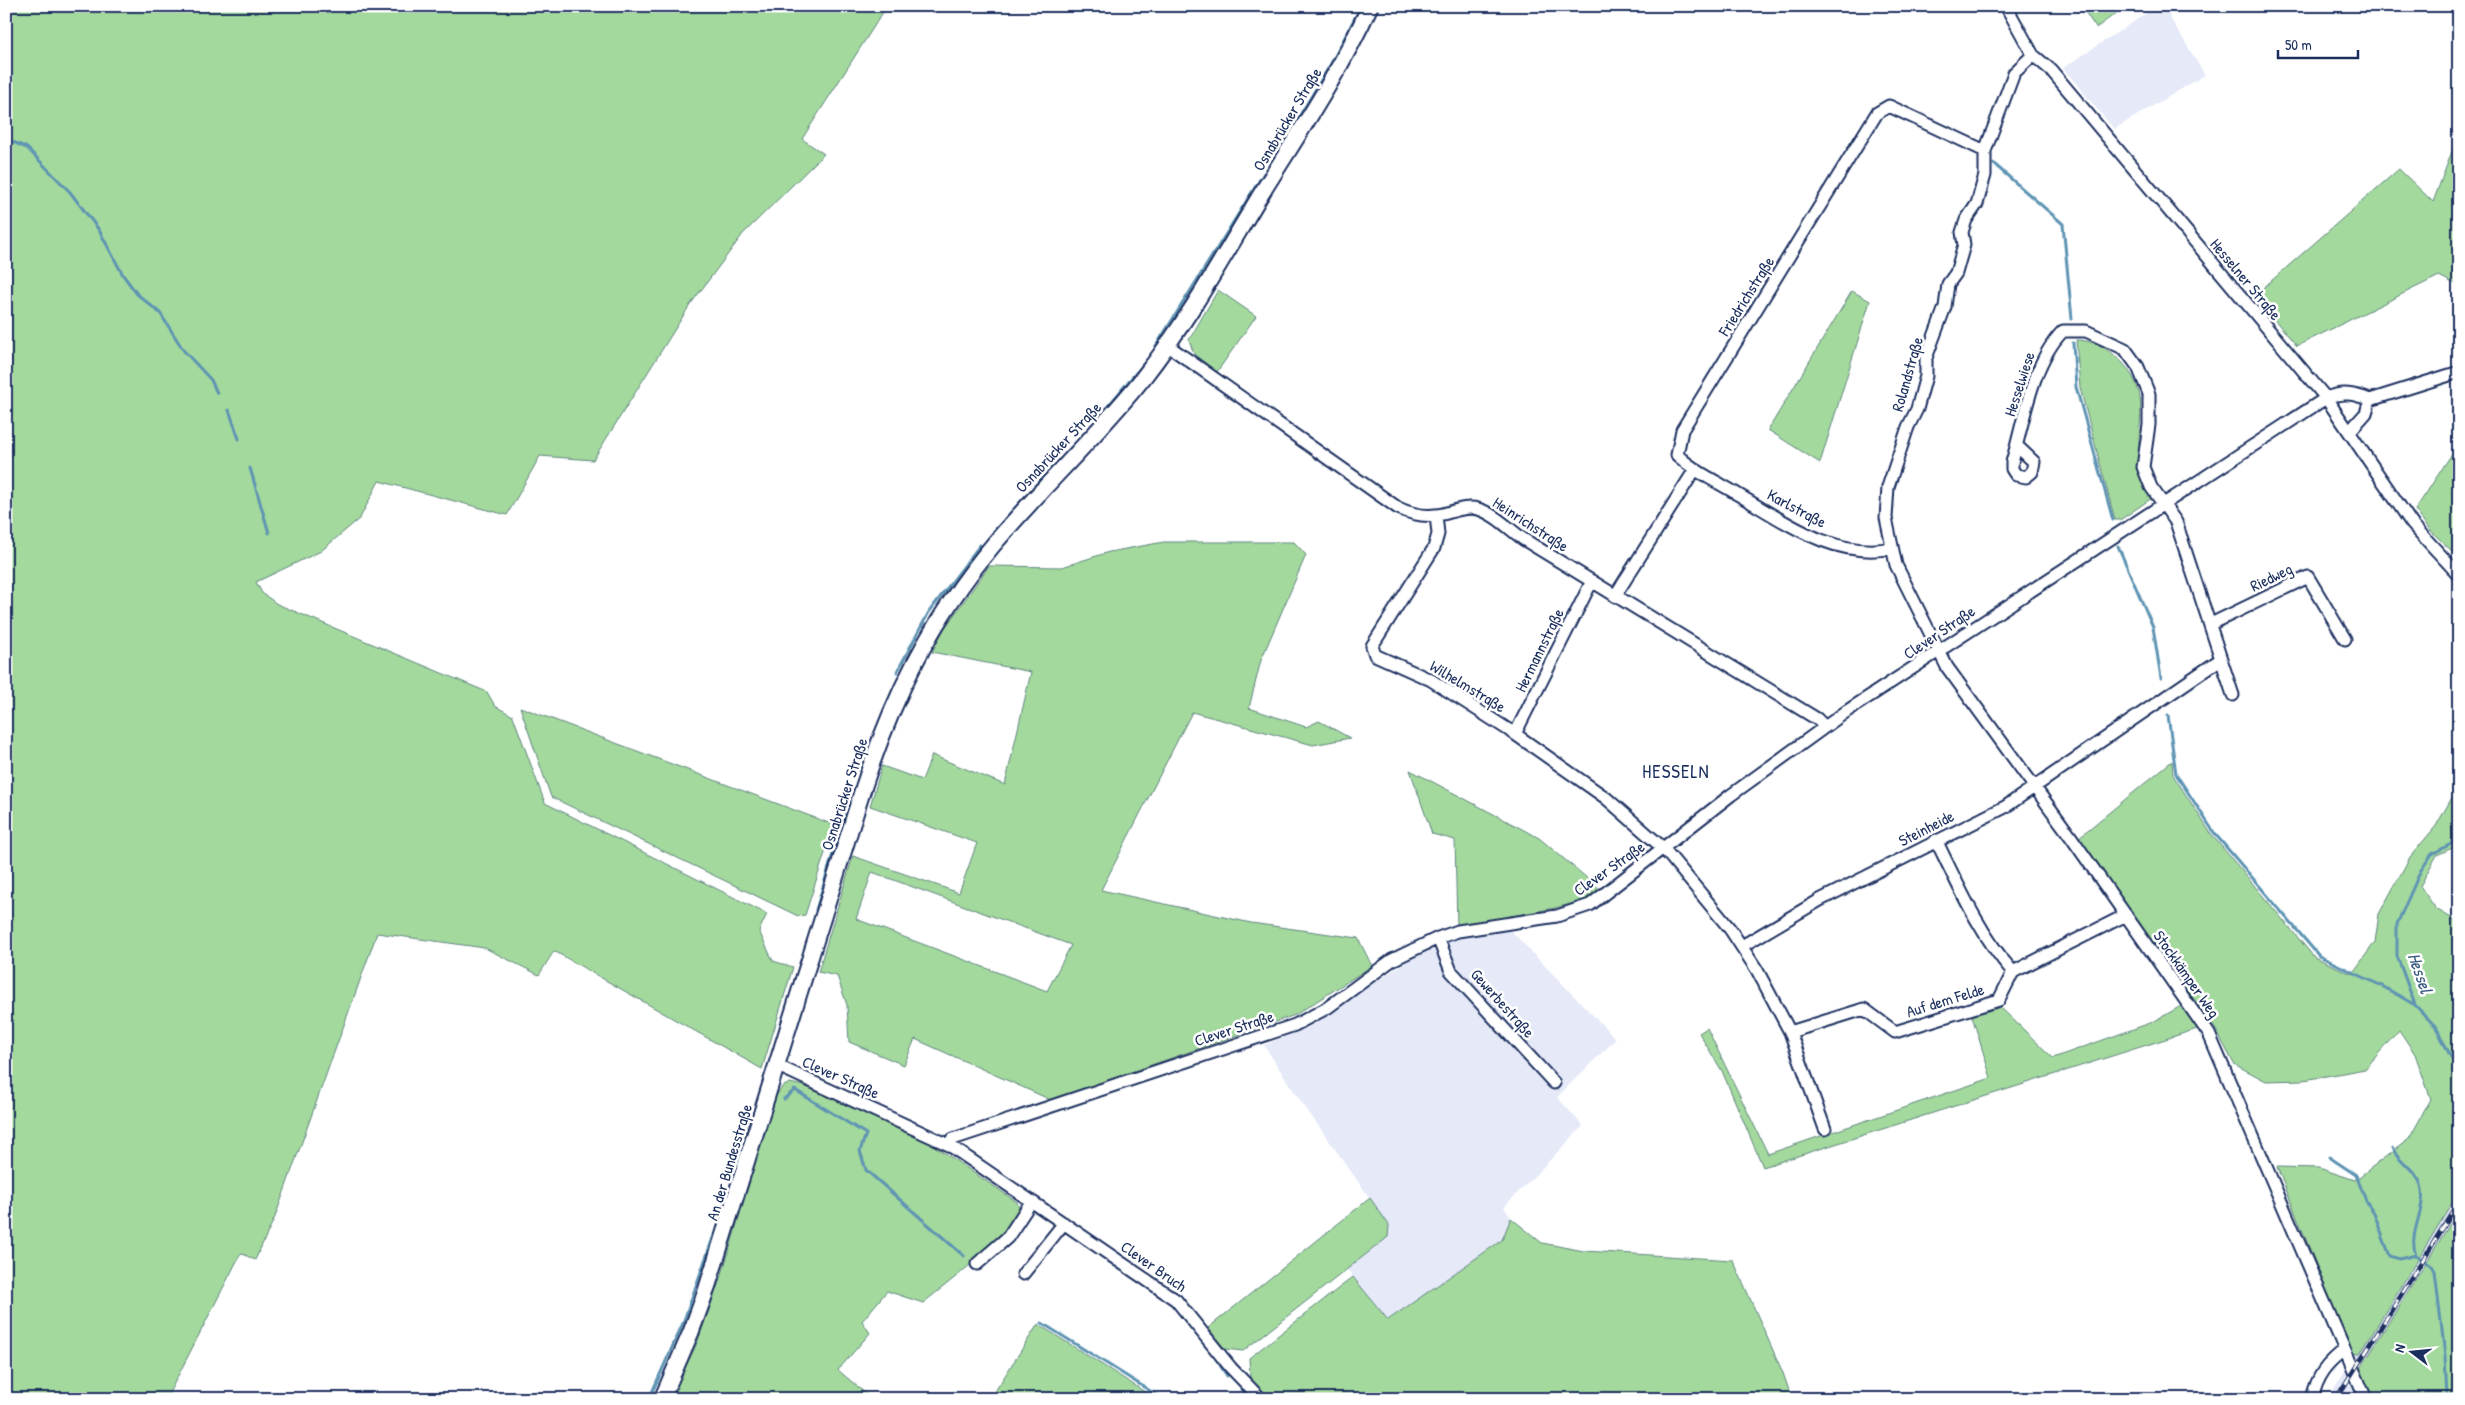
<svg xmlns="http://www.w3.org/2000/svg" width="2465" height="1405" viewBox="0 0 2465 1405" font-family="'Patrick Hand',sans-serif">
  <style>
    .built { fill: #e5e9f8 }
    .green { fill: #a3d99d; stroke: #5f847e; fill-rule: evenodd }
    .lines { fill: none; stroke-linecap: round; stroke-linejoin: round }
    .stream { stroke: #5e94b3; stroke-width: 3 }
    .minor-casing { stroke: #1b2f5e; stroke-width: 15 }
    .secondary-casing { stroke: #1b2f5e; stroke-width: 19 }
    .minor { stroke: #fff; stroke-width: 11 }
    .secondary { stroke: #fff; stroke-width: 15 }
    .rail-casing { stroke: #1b2f5e; stroke-width: 5 }
    .rail { stroke: #fff; stroke-width: 3; stroke-dasharray: 9; stroke-linecap: butt }
    .labels { text-anchor: middle; stroke-width: 5; stroke-linejoin: round; paint-order: stroke }
    .street-label { font-size: 16px; fill: #1b2f5e; stroke: #fff }
    .water-label { font-size: 18px; font-style: italic; fill: #375981; stroke: #fff }
    .quarter-label { font-size: 19px; letter-spacing: 1px; fill: #1b2f5e; stroke: #fff }
  </style>
  <rect width="100%" height="100%" fill="#fff"/>
  <filter id="ink" filterUnits="userSpaceOnUse"><feTurbulence type="fractalNoise" baseFrequency=".02" numOctaves="2"/><feDisplacementMap in="SourceGraphic" scale="10" xChannelSelector="R" yChannelSelector="G"/><feConvolveMatrix kernelMatrix="1 2 1 2 8 2 1 2 1" color-interpolation-filters="sRGB"/></filter>
  <g filter="url(#ink)">
    <!-- built -->
    <path class="built" d="M2158,6H2163L2205,75L2114,129L2063,68Z
      M1510,930L1616,1039L1557,1097L1583,1126L1504,1207L1511,1218L1502,1240L1388,1320L1347,1269L1388,1237L1389,1225L1293,1090L1264,1045L1307,1028L1333,1013L1371,984L1437,943Z
      M2459,1192V1210L2359,1370L2352,1354L2360,1353Z
      M2346,1369L2357,1392L2356,1396L2350,1399L2344,1395L2341,1399H2328Z"/>
    <!-- green -->
    <path class="green" d="M6,6H887L802,139L824,154L743,234L690,305L593,460L540,456L507,515L379,481L360,518L321,551L256,582L262,593L277,604L487,692L495,706L513,716L545,803L767,914L759,931L773,961L793,967L762,1069L554,951L539,975L485,948L377,933L275,1217L255,1260L241,1253L166,1399H6Z
      M2081,6H2126L2096,28Z
      M2459,133V286L2439,276L2297,346L2254,296L2399,169L2433,202Z
      M1218,290L1256,316L1217,372L1194,354L1189,340Z
      M1852,291L1870,301L1820,463L1768,430Z
      M2076,340C2106,340 2135,368 2140,397C2143,420 2136,444 2139,466C2141,477 2148,488 2152,498L2120,520H2115L2080,388Z
      M2459,443V558L2430,530L2415,510Z
      M1164,542H1294L1306,555L1261,660L1249,708L1306,727L1319,721L1350,738L1313,745L1192,712L1101,890L1251,923L1358,938L1372,966L1295,1015L1051,1100L915,1039L904,1065L849,1042L847,1005L837,976L818,972L853,856L959,893L977,843L870,806L882,766L922,780L932,755L1005,785L1031,672L932,652L944,629L989,566L1062,567L1109,552ZM872,872L1071,945L1047,991L856,919Z
      M520,707L834,825L805,915L798,916L551,797Z
      M2172,761L2173,775L2212,835L2314,957L2352,974L2375,942L2379,914L2410,857L2436,826L2459,785V845L2437,855L2420,886L2436,909L2458,922L2459,920V1192L2360,1353L2352,1354L2277,1167L2319,1168L2355,1180L2409,1139L2431,1099L2415,1054L2399,1030L2365,1069L2304,1080L2266,1081L2234,1064L2216,1030L2078,838Z
      M1410,770L1539,838L1600,889L1585,900L1555,908L1457,926L1455,840L1432,834Z
      M1999,1006L2053,1058L2153,1022L2181,1006L2197,1029L1763,1167L1722,1071L1699,1033L1707,1028L1768,1154L1991,1078L1972,1016Z
      M790,1083L804,1086L927,1141L1017,1202L1020,1211C994,1249 958,1275 923,1303L887,1291L862,1321L870,1333L838,1370L872,1399H670L697,1343L722,1274L775,1097L782,1087Z
      M1370,1198L1389,1225L1388,1237L1243,1351L1225,1349L1208,1328Z
      M2459,1210V1399H2371L2359,1370Z
      M1511,1218L1542,1243L1584,1251L1733,1260L1783,1373L1792,1399H1270L1250,1378L1249,1358L1353,1277L1388,1320L1502,1240Z
      M1038,1324L1156,1399H990Z"/>
    <g class="lines">
      <!-- stream -->
      <path class="stream" d="M6,139L27,148L70,192L99,230L123,275L137,294L160,313L184,351L211,380L217,393
        M1273,160L1332,62L1361,6
        M1994,164L2063,224L2072,319
        M2073,343L2076,387L2113,520
        M1156,346L1264,173
        M229,410L239,439
        M1087,431L1146,361
        M250,468L269,533
        M1032,489L1077,442
        M994,531L1026,496
        M2118,546L2153,627L2161,678
        M897,672L929,612L980,545
        M2168,715L2176,774L2215,834L2319,956L2382,986L2415,1005
        M859,770L862,764
        M841,827L845,815
        M2459,833L2451,844L2432,854L2421,870L2397,924V956L2415,1005L2436,1027L2459,1073
        M816,910L837,841
        M784,1099L795,1090L866,1134L860,1151L866,1170L964,1256
        M2392,1148C2399,1161 2417,1171 2421,1185C2428,1209 2407,1232 2416,1255
        M2329,1157L2356,1175L2366,1201L2373,1211L2390,1256L2399,1259L2416,1255L2433,1267L2435,1271L2445,1356L2447,1399
        M1101,1256L1121,1270
        M1129,1275L1165,1299
        M1042,1323L1163,1399
        M1213,1354L1227,1376
        M1241,1389L1252,1399
        M1263,1394L1268,1399
        M649,1399L683,1323L714,1235"/>
      <!-- minor casing -->
      <g class="minor-casing">
        <path id="minor" d="M2006,6L2033,55L2051,70L2326,398L2412,524L2459,575
          M2033,55L2014,73L1985,151V175L1977,204L1966,220L1962,232L1964,245L1956,273L1948,284L1945,307L1926,358V376L1917,409L1908,427L1888,487L1886,518L1896,565L1947,667L2071,837L2209,1034L2366,1399
          M1167,345L1398,508C1409,513 1423,517 1436,515C1449,514 1464,505 1478,509C1495,514 1509,529 1523,539L1817,719L1825,727
          M2350,431L2366,413L2370,400
          M1436,515L1438,534L1434,548L1372,646L1375,655L1431,680L1515,734L1606,798L1664,849L1730,929L1757,970L1790,1032L1825,1129
          M1892,548C1835,560 1784,521 1737,494C1716,481 1695,472 1677,455L1682,430L1877,113L1889,106L1985,151
          M1615,596L1694,471
          M2211,624L2308,577L2345,639
          M2221,659L2233,695
          M1515,734L1592,581
          M1936,840C1958,885 1980,935 2013,972
          M1438,938L1451,971L1554,1083
          M1742,946L1820,900L2005,807L2221,659L2176,522L2151,487L2143,467L2149,425V394L2138,367L2125,349L2086,331H2063C2032,362 2024,421 2012,462V469L2016,475L2026,477L2032,472L2034,462L2017,446
          M1790,1032L1864,1009L1895,1032L1999,1000L2013,972L2126,915
          M778,1066L949,1145L1176,1300L1231,1368L1261,1399
          M949,1145L953,1139L1295,1025L1327,1008L1392,960L1438,938L1458,931L1557,916L1590,905L1731,795L1847,711L2326,398C2342,391 2355,394 2370,400L2459,372
          M977,1264L1008,1237L1031,1202
          M1023,1274L1064,1223
          M2312,1399C2317,1376 2327,1363 2345,1350"/>
      </g>
      <!-- secondary casing -->
      <g class="secondary-casing">
        <path id="secondary" d="M662,1399L691,1332L706,1291L862,792C892,699 931,619 994,544C1042,487 1097,436 1143,378C1187,322 1222,259 1258,199C1297,136 1339,74 1370,6"/>
      </g>
      <!-- minor -->
      <use href="#minor" class="minor"/>
      <!-- secondary -->
      <use href="#secondary" class="secondary"/>
      <!-- rail casing -->
      <g class="rail-casing">
        <path id="rail" d="M2336,1399L2459,1202"/>
      </g>
      <!-- rail -->
      <use href="#rail" class="rail"/>
    </g>
  </g>
  <g class="labels">
    <!-- street labels -->
    <g class="street-label">
      <text transform="translate(1287 119) rotate(-59)" y="6">Osnabrücker Straße</text>
      <text transform="translate(2246 279) rotate(50)" y="6">Hesselner Straße</text>
      <text transform="translate(1746 296) rotate(-58)" y="6">Friedrichstraße</text>
      <text transform="translate(1907 374) rotate(-74)" y="6">Rolandstraße</text>
      <text transform="translate(2019 384) rotate(-72)" y="6">Hesselwiese</text>
      <text transform="translate(1058 447) rotate(-47)" y="6">Osnabrücker Straße</text>
      <text transform="translate(1797 508) rotate(28)" y="6">Karlstraße</text>
      <text transform="translate(1531 524) rotate(33)" y="6">Heinrichstraße</text>
      <text transform="translate(2271 577) rotate(-26)" y="6">Riedweg</text>
      <text transform="translate(1939 632) rotate(-34)" y="6">Clever Straße</text>
      <text transform="translate(1539 650) rotate(-64)" y="6">Hermannstraße</text>
      <text transform="translate(1468 686) rotate(31)" y="6">Wilhelmstraße</text>
      <text transform="translate(844 794) rotate(-72)" y="6">Osnabrücker Straße</text>
      <text transform="translate(1926 828) rotate(-27)" y="6">Steinheide</text>
      <text transform="translate(1609 868) rotate(-35)" y="6">Clever Straße</text>
      <text transform="translate(2187 974) rotate(55)" y="6">Stockkämper Weg</text>
      <text transform="translate(1945 1000) rotate(-17)" y="6">Auf dem Felde</text>
      <text transform="translate(1503 1003) rotate(48)" y="6">Gewerbestraße</text>
      <text transform="translate(1234 1028) rotate(-18)" y="6">Clever Straße</text>
      <text transform="translate(841 1077) rotate(24)" y="6">Clever Straße</text>
      <text transform="translate(729 1162) rotate(-73)" y="6">An der Bundesstraße</text>
      <text transform="translate(1154 1266) rotate(35)" y="6">Clever Bruch</text>
    </g>
    <!-- water labels -->
    <g class="water-label">
      <text transform="translate(2420 973) rotate(71)" y="6">Hessel</text>
    </g>
    <!-- quarter labels -->
    <g class="quarter-label">
      <text x="1676" y="778">HESSELN</text>
    </g>
  </g>
  <!-- margin -->
  <rect width="2465" height="1405" fill="none" stroke="#fff" stroke-width="25"/>
  <rect x="12" y="12" width="2440" height="1380" fill="none" stroke="#1b2f5e" stroke-width="2" filter="url(#ink)"/>
  <!-- north arrow -->
  <g transform="translate(2412 1352) rotate(286)" stroke="#ffffff" stroke-width="4" paint-order="stroke">
  <path d="M0-4L9 19L0 12L-9 19Z" fill="#1b2f5e"/>
  <text y="-8" font-size="14" font-weight="bold" text-anchor="middle" fill="#1b2f5e">N</text>
  </g>
  <!-- scale -->
  <path d="M2278 50v8h80v-8" fill="none" stroke="#1b2f5e" stroke-width="2.5"/>
  <text x="2285" y="50" font-size="15" fill="#1b2f5e" stroke="#ffffff" stroke-width="4" paint-order="stroke">50 m</text>
</svg>
